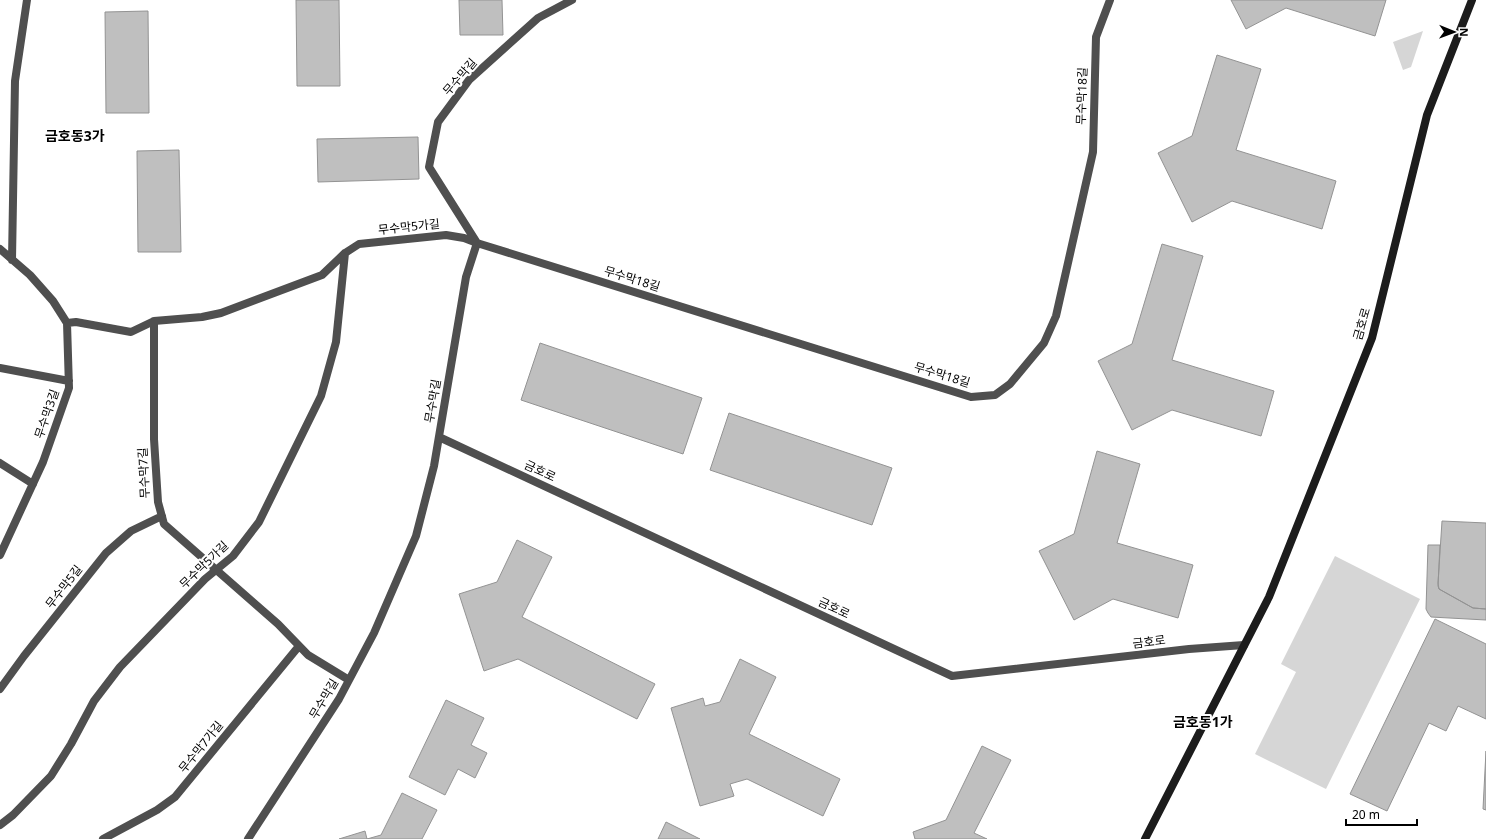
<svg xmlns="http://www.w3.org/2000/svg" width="1486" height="839" viewBox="0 0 1486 839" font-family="'Noto Sans','Noto Sans KR',sans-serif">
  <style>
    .green { fill: #d6d6d6 }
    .building { fill: #bfbfbf; stroke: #939393 }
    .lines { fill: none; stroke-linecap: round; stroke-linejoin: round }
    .street { stroke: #4f4f4f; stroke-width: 8 }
    .secondary { stroke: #1c1c1c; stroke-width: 8 }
    .labels { text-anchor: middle; stroke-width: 4; stroke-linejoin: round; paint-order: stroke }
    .street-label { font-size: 12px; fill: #000; stroke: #fff }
    .quarter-label { font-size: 14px; font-weight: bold; fill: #000; stroke: #fff }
  </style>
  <rect width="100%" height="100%" fill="#fff"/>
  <!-- green -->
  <path class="green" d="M1423,31L1411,67L1403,70L1393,42Z
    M1335,556L1420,599L1326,789L1255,754L1296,672L1281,664Z"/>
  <!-- building -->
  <path class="building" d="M296,0H339L340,86H297Z
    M459,0H502L503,35H460Z
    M1231,0H1386L1375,36L1286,8L1246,29Z
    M148,11L149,113H106L105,12Z
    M1217,55L1261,69L1236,150L1336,181L1322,229L1232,201L1192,222L1158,153L1192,136Z
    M418,137L419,179L318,182L317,139Z
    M179,150L181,252H138L137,151Z
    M1162,244L1203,256L1172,360L1274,391L1261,436L1172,410L1132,430L1098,361L1132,344Z
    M540,343L702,398L683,454L521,400Z
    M729,413L892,468L872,525L710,470Z
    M1097,451L1140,464L1117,543L1193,565L1178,618L1113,599L1074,620L1039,551L1074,534Z
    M1442,521L1486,523V609L1473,608L1439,589L1438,583Z
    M517,540L552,557L522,617L655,684L637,719L518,659L484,671L459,594L497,582Z
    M1428,545H1440L1438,586L1439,589L1473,608L1486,609V620L1431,617L1428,613L1426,609Z
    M1435,619L1486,644V719L1458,706L1446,731L1429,723L1387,811L1350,794Z
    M740,659L776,677L749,734L840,779L823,816L747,779L730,784L734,796L700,806L671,708L703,698L705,706L720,702Z
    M446,700L484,718L471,745L487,753L475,778L458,769L445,795L409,777Z
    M982,746L1011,760L974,833L987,839H915L913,832L946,820Z
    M1486,751V810L1483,809Z
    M402,793L437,810L422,839H339L365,831L367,839L381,835Z
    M666,822L700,839H658Z"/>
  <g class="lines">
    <!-- street -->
    <path class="street" d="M0,249L30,275L53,301L67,323
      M12,260L15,81L27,0
      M154,321V439L158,502L164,524L278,624L308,655L349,680
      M67,323L76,322L131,332L154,321L202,317L221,313L322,275L345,253L359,244L446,235L464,238L477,243L971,397L995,395L1010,384L1044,343L1056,316L1093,152L1096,37L1110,0
      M0,368L69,381
      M439,437L952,676L1189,649L1244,645
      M0,463L33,484
      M0,555L43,462L69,388L67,323
      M0,689L24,656L106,553L131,531L162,516
      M0,825L13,815L51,776L71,744L94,701L120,667L205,579L233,556L259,522L321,396L336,342L345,253
      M103,839L157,810L175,797L299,646
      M248,839L339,699L374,633L416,536L434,466L466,277L477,243L429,167L438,122L469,80L538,18L572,0"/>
    <!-- secondary -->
    <path class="secondary" d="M1145,839L1269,597L1372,338L1427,115L1472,0"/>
  </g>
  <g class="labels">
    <!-- street labels -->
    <g class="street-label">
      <text transform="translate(460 77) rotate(-49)" y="4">무수막길</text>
      <text transform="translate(1082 96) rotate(-88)" y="4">무수막18길</text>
      <text transform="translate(409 227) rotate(-6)" y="4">무수막5가길</text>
      <text transform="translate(632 279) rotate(17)" y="4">무수막18길</text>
      <text transform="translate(1362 324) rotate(-74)" y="4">금호로</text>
      <text transform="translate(942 375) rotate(17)" y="4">무수막18길</text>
      <text transform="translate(433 401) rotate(-80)" y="4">무수막길</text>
      <text transform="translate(47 414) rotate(-71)" y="4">무수막3길</text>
      <text transform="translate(540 471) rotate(25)" y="4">금호로</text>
      <text transform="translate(144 473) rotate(-93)" y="4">무수막7길</text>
      <text transform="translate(204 565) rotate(-44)" y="4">무수막5가길</text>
      <text transform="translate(64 587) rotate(-52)" y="4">무수막5길</text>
      <text transform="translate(834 608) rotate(25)" y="4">금호로</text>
      <text transform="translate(1149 642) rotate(-7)" y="4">금호로</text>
      <text transform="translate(324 699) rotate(-59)" y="4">무수막길</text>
      <text transform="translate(201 747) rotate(-51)" y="4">무수막7가길</text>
    </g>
    <!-- quarter labels -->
    <g class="quarter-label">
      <text x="75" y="141">금호동3가</text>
      <text x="1203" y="727">금호동1가</text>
    </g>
  </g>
  <!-- north arrow -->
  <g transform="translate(1454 32) rotate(91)" stroke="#ffffff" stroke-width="3" paint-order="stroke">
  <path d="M0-3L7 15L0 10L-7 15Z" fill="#000000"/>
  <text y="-6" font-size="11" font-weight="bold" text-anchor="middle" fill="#000000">N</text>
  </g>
  <!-- scale -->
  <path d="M1346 819v6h71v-6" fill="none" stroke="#000000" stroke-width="2"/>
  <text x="1352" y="819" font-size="12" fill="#000000" stroke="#ffffff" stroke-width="3" paint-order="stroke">20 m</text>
</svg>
